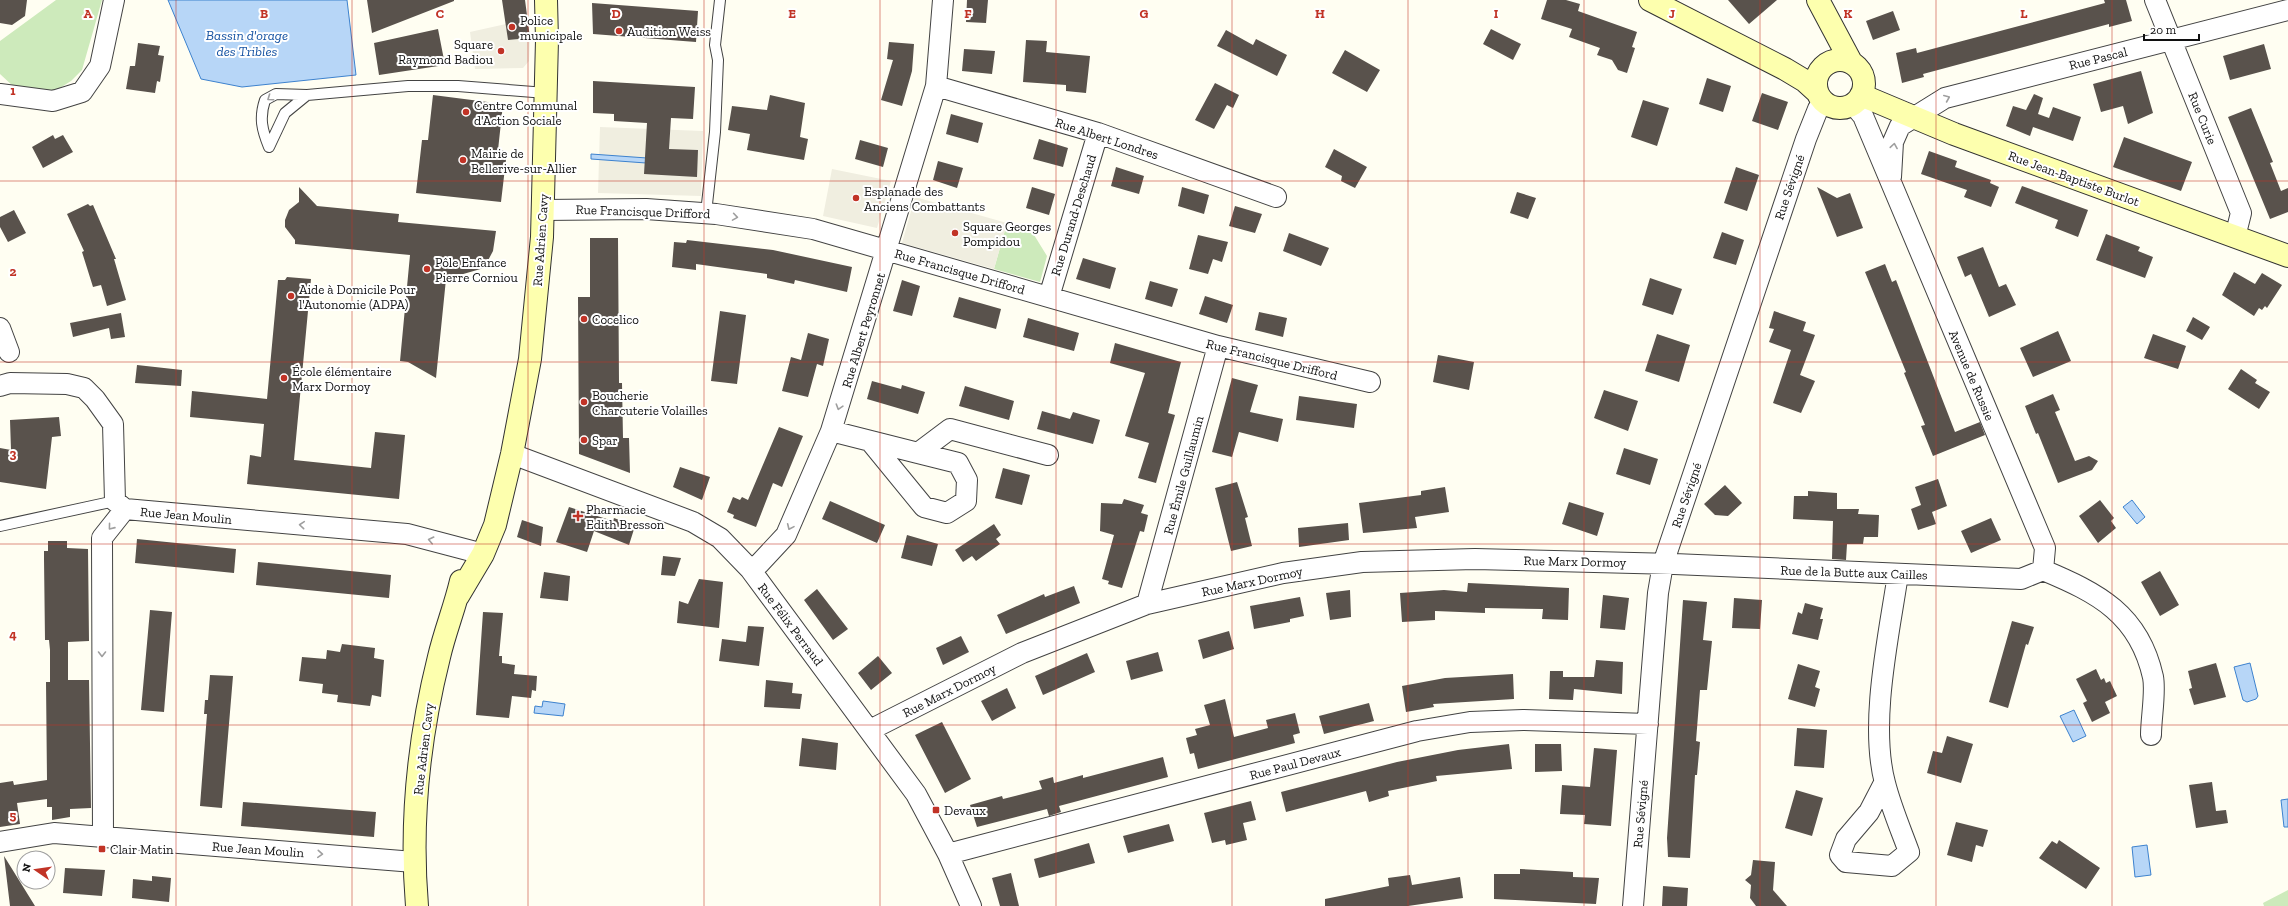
<svg xmlns="http://www.w3.org/2000/svg" width="2288" height="906" viewBox="0 0 2288 906" font-family="'Zilla Slab',serif">
  <style>
    .green { fill: #cdeabb }
    .plaza { fill: #f0eee0 }
    .water { fill: #b7d6f7; stroke: #3d82ce }
    .building { fill: #59524c }
    .lines { fill: none; stroke-linecap: round; stroke-linejoin: round }
    .lane-casing { stroke: #434343; stroke-width: 12 }
    .street-casing { stroke: #434343; stroke-width: 22 }
    .secondary-casing { stroke: #323232; stroke-width: 24 }
    .lane { stroke: #fff; stroke-width: 10 }
    .street { stroke: #fff; stroke-width: 20 }
    .secondary { stroke: #fdffae; stroke-width: 22 }
    .oneway { stroke: #9f9f9f }
    .grid { fill: none; stroke: #c13326; stroke-width: 1; stroke-opacity: 0.55 }
    .poi-dot { fill: #c13326; stroke: #fff; stroke-width: 1.5 }
    .labels { text-anchor: middle; stroke-width: 4; stroke-linejoin: round; paint-order: stroke }
    .poi-label { font-size: 13px; fill: #101010; stroke: #fff; text-anchor: start }
    .street-label { font-size: 13px; fill: #101010; stroke: #fff }
    .water-label { font-size: 14px; font-style: italic; fill: #1754a3; stroke: #fff }
    .grid-label { font-size: 13px; text-anchor: middle; font-weight: bold; fill: #c13326; stroke: #fff; stroke-width: 4; stroke-linejoin: round; paint-order: stroke }
  </style>
  <rect width="100%" height="100%" fill="#fffef2"/>
  <!-- green -->
  <path class="green" d="M56,0H102L82,70L71,81L55,91L14,87L0,74V41Z
    M1007,223L1031,230L1047,256L1040,282L994,269Z
    M2288,890V906H2264L2263,903Z"/>
  <!-- plaza -->
  <path class="plaza" d="M506,24L508,40L530,38L529,61L523,68L475,69L470,32Z
    M600,127L703,131L701,196L598,193Z
    M832,169L891,181L877,228L823,216Z
    M915,197L1007,223L994,269L902,243Z"/>
  <!-- water -->
  <path class="water" d="M168,0H347L356,75L242,87L201,79Z
    M591,154L647,158L646,163L591,159Z
    M2132,500L2145,517L2137,524L2123,507Z
    M2250,663L2258,696L2256,699L2247,702L2243,700L2234,667Z
    M543,701L565,704L563,716L534,713L535,706L542,707Z
    M2074,710L2086,736L2073,742L2060,716Z
    M2288,799V827H2284L2281,800Z
    M2147,845L2151,875L2135,877L2132,847Z"/>
  <!-- building -->
  <path class="building" d="M0,0H27L25,16L12,25L0,23Z
    M367,0H454V1L372,33Z
    M502,0H525L530,38L508,40Z
    M967,0H988L986,23L966,22Z
    M1547,0H1566L1580,4L1578,11L1637,32L1632,47L1635,48L1627,73L1618,70L1612,60L1597,55L1600,48L1569,37L1572,29L1541,19Z
    M1728,0H1777L1749,24Z
    M2104,0H2126L2132,21L2109,27V24L1923,74L1924,77L1902,83L1896,53L1916,48L1917,53L2105,3Z
    M592,3L698,11L696,42L593,34Z
    M1893,11L1900,30L1873,40L1866,21Z
    M438,29L445,65L379,75L374,43Z
    M1491,29L1521,44L1513,60L1483,44Z
    M1226,30L1253,45L1256,39L1287,55L1277,76L1217,46Z
    M1026,40L1047,41L1046,52L1090,56L1086,93L1066,91V85L1023,82Z
    M889,42L914,44L912,71L902,106L881,100L893,60L887,59Z
    M138,43L160,46L158,55L164,56L160,82L157,81L155,93L126,89L130,66H135Z
    M2264,44L2271,69L2230,80L2223,56Z
    M964,49L995,51L992,74L962,71Z
    M1345,50L1380,70L1367,92L1332,73Z
    M2141,71L2153,113L2128,124L2123,106L2101,112L2093,84Z
    M1707,78L1731,86L1723,112L1699,104Z
    M593,81L695,87L693,119L671,118L669,149L698,150L697,177L644,174L647,123L614,121V114L593,113Z
    M1215,83L1239,95L1233,108L1227,105L1214,129L1195,120Z
    M1762,93L1788,102L1778,130L1752,121Z
    M2034,94L2043,98L2038,114L2049,118L2053,107L2081,117L2073,141L2033,127L2030,136L2006,126L2013,106L2026,110Z
    M433,95L503,104L498,150L507,151L501,202L416,193L422,140H428Z
    M770,95L805,103L800,137L808,139L804,160L747,150L750,134L728,130L732,106L767,110Z
    M1643,100L1669,108L1657,146L1631,137Z
    M2251,108L2273,162L2270,163L2281,191L2288,188V212L2270,219L2228,117Z
    M951,114L983,123L978,143L946,134Z
    M53,135L55,139L63,135L73,152L43,168L32,147Z
    M2124,137L2192,162L2181,191L2113,167Z
    M1039,139L1068,148L1063,167L1033,159Z
    M860,140L888,148L883,167L855,159Z
    M1334,149L1367,167L1355,188L1341,181L1342,176L1325,167Z
    M1929,151L1957,161L1955,167L1991,180L1990,183L1999,187L1991,207L1964,197L1967,190L1921,174Z
    M938,161L963,168L957,188L933,180Z
    M1116,167L1144,176L1139,194L1111,186Z
    M1736,167L1759,175L1747,211L1724,203Z
    M2022,186L2088,210L2078,237L2055,228L2058,220L2015,203Z
    M299,187L317,206L399,214L398,222L496,231L493,251L484,268L446,279L436,378L408,362L400,361L410,255L295,244V240L285,227V220L289,210L299,202Z
    M1032,187L1055,194L1049,215L1026,208Z
    M1182,187L1209,195L1204,214L1178,206Z
    M1817,187L1837,198L1850,193L1863,228L1837,237Z
    M1517,192L1536,198L1528,219L1510,213Z
    M88,204L90,206L93,205L116,259H114L126,300L107,306L101,285L93,287L82,252L84,251L67,214Z
    M1235,206L1262,214L1255,233L1229,226Z
    M14,210L26,233L8,242L0,227V217Z
    M1722,232L1744,240L1736,265L1713,258Z
    M1289,233L1329,248L1321,266L1283,251Z
    M2106,234L2140,247L2138,251L2153,257L2145,278L2096,260Z
    M1198,235L1228,242L1222,262L1213,259L1208,274L1189,269Z
    M590,238H618L619,383H622L623,438H629L630,473L579,454L578,297H590Z
    M687,240L773,250L852,267L847,292L795,280L794,284L767,278V274L696,264V270L672,267L674,242L686,243Z
    M1983,247L1999,287L2006,284L2016,305L1989,317L1971,274L1965,277L1957,257Z
    M1083,258L1116,268L1110,289L1076,279Z
    M1885,264L1892,282L1896,280L1901,293L1955,432L1980,422L1985,435L1933,456L1921,426L1925,425L1904,373L1906,372L1865,272Z
    M2234,272L2255,284L2262,273L2282,285L2267,308L2265,306L2262,310L2259,308L2254,316L2222,295Z
    M287,277L311,279L294,460L371,468L375,432L405,435L399,499L247,484L250,455L261,457L264,424L190,417L192,391L267,399L278,280H285Z
    M1650,278L1682,289L1673,315L1642,305Z
    M902,280L920,286L912,316L893,311Z
    M1150,281L1178,289L1172,307L1145,299Z
    M1205,296L1233,305L1227,323L1199,314Z
    M959,297L1001,309L996,329L953,317Z
    M720,311L746,315L737,384L711,381Z
    M1774,311L1806,322L1803,331L1815,335L1800,375L1815,381L1801,413L1773,403L1791,350L1769,342L1774,329L1769,328Z
    M1259,312L1287,318L1283,337L1255,330Z
    M121,313L125,337L111,339L109,328L73,337L70,323Z
    M2193,317L2210,327L2202,340L2186,331Z
    M1028,318L1079,333L1074,351L1023,337Z
    M2058,331L2071,361L2033,377L2020,348Z
    M808,333L829,339L823,366L817,364L808,397L782,391L791,357L801,360Z
    M1657,334L1690,345L1679,382L1645,371Z
    M2153,334L2186,346L2178,369L2144,358Z
    M1115,343L1181,362L1168,413L1175,415L1156,483L1138,478L1149,443L1125,436L1145,373L1110,363Z
    M1438,355L1474,362L1469,390L1433,382Z
    M137,365L182,370L181,386L135,383Z
    M2241,369L2257,380L2255,383L2270,392L2259,409L2228,389Z
    M1232,378L1258,385L1250,412L1283,419L1278,442L1239,432L1232,457L1212,452Z
    M872,381L901,389L902,385L925,392L918,414L867,399Z
    M965,386L1014,401L1009,420L959,406Z
    M1604,390L1638,401L1628,431L1594,418Z
    M2053,394L2060,410L2055,412L2075,461L2089,456L2098,461L2092,470L2058,483L2038,433L2036,434L2025,406Z
    M1299,396L1357,404L1354,428L1296,420Z
    M1042,411L1070,419L1073,412L1100,420L1093,444L1037,429Z
    M59,417L61,436L52,437L46,489L0,482V448L11,450L10,420Z
    M779,427L803,436L782,487L773,483L756,527L733,518L734,515L727,512L733,497L740,500L742,497L748,500Z
    M1624,448L1658,459L1650,485L1616,474Z
    M680,467L710,477L702,500L673,487Z
    M1003,468L1030,475L1022,505L995,498Z
    M1938,479L1947,506L1932,512L1936,524L1918,530L1911,509L1921,505L1915,487Z
    M1237,482L1248,517L1245,518L1252,546L1231,551L1215,488Z
    M1725,485L1742,503L1728,516L1715,515L1704,504Z
    M1445,487L1449,512L1415,517L1417,528L1363,533L1359,503L1421,495V491Z
    M1808,491L1837,493V509H1859L1858,514L1879,515L1878,537H1864L1863,544H1847L1846,560L1832,559L1833,521L1793,519L1794,496H1808Z
    M1124,499L1144,505L1141,513L1148,515L1144,532L1140,531L1122,588L1108,584L1109,581L1102,579L1114,535L1100,531L1101,503L1122,504Z
    M2100,500L2114,518L2111,521L2116,528L2098,543L2079,516Z
    M830,501L885,525L877,543L822,519Z
    M1569,502L1604,513L1597,536L1562,524Z
    M569,507L613,521L614,518L635,526L629,545L594,531L587,552L556,542Z
    M1991,518L2001,540L1971,553L1961,531Z
    M522,520L543,527L541,546L517,537Z
    M1348,523L1349,540L1299,547L1298,528Z
    M994,524L1001,535L996,539L1000,544L976,561L972,556L963,562L955,550Z
    M907,535L938,544L932,566L901,558Z
    M137,539L236,549L234,573L135,563Z
    M48,541H67V548L88,549L89,641L68,642V680H89L91,808L70,809V817L52,820V807H47V799L17,803L20,824L0,827V783L13,781L14,785L47,780L46,682H50V650L49,640H45L44,559V551H48Z
    M663,556L681,558L675,576L661,575Z
    M258,562L391,575L389,598L256,585Z
    M2160,571L2179,605L2160,616L2141,582Z
    M544,572L570,576L568,601L540,598Z
    M699,579L723,582L719,628L677,623L679,601L688,604Z
    M1468,583L1569,588L1568,620L1542,619L1543,609L1485,608V613L1435,611V620L1402,622L1400,593L1444,590L1467,592Z
    M1074,586L1080,603L1006,634L997,615L1044,594L1045,597Z
    M817,589L848,629L833,640L804,600Z
    M1350,590L1351,617L1330,620L1326,593Z
    M1603,595L1629,598L1625,630L1600,628Z
    M1300,597L1304,616L1290,619V622L1254,629L1250,606Z
    M1734,598L1762,600L1760,629L1732,628Z
    M1683,600L1707,602L1703,640L1712,641L1707,690H1700L1696,741L1700,742L1697,775H1695L1690,858L1668,857L1667,838Z
    M1805,603L1823,608L1820,619H1823L1818,640L1792,634L1798,612L1802,614Z
    M150,610L172,612L164,712L141,710Z
    M483,612L503,613L499,656H502V663L515,665L514,674L537,676L536,691L532,690L531,698L512,696L509,718L476,715Z
    M2012,621L2034,627L2028,645L2026,644L2008,708L1989,702Z
    M748,626L764,627L759,666L719,661L722,639L746,642Z
    M1229,631L1234,649L1203,659L1198,640Z
    M961,636L969,652L943,665L936,648Z
    M342,644L375,648L374,658L384,660L381,697L372,695L370,706L337,702L338,695L322,693L323,684L299,681L302,657L326,659L327,650L340,652Z
    M1158,652L1163,671L1131,680L1126,661Z
    M1087,653L1095,672L1043,695L1035,676Z
    M878,656L892,673L871,690L858,673Z
    M1596,660L1623,662L1622,694L1574,689L1573,700L1549,699L1550,671H1563V677H1594Z
    M2216,663L2226,697L2194,705L2189,689L2192,688L2188,671Z
    M1798,664L1820,671L1815,687L1820,689L1815,707L1788,699Z
    M2096,669L2101,680L2104,678L2106,683L2110,681L2117,696L2105,702L2110,713L2092,722L2083,703L2087,701L2076,679Z
    M1513,674L1514,699L1433,704L1434,707L1406,712L1402,686L1445,678Z
    M210,675L233,676L222,808L200,806L207,714H204L205,700H208Z
    M766,680L793,683L792,693L802,694L800,709L764,707Z
    M1007,688L1016,708L992,721L981,701Z
    M1225,699L1234,737L1268,728L1266,720L1295,713L1300,733L1293,735L1295,743L1198,769L1194,753L1190,754L1186,738L1197,735L1195,729L1210,725L1204,705Z
    M1369,703L1374,721L1324,734L1319,716Z
    M942,722L971,779L945,793L915,735Z
    M1797,728L1827,730L1824,768L1794,766Z
    M1947,736L1973,744L1961,783L1927,773L1933,751L1942,753Z
    M802,738L838,743L836,770L799,766Z
    M1509,744L1512,769L1436,776L1437,781L1388,791L1389,796L1369,802L1366,791L1286,812L1281,792L1397,762L1458,750Z
    M1535,744H1561L1562,771L1535,772Z
    M1594,748L1617,750L1611,826L1584,824L1585,815L1560,814L1562,785L1590,787Z
    M1163,757L1168,777L1059,806L1061,812L1049,816L1047,809L977,827L970,805L1002,796L1003,799L1042,789L1039,781L1053,777L1054,783L1083,775V778Z
    M2212,782L2216,811L2226,810L2228,823L2196,828L2189,785Z
    M1796,790L1823,798L1812,836L1785,828Z
    M1251,801L1256,820L1243,823L1247,840L1226,845L1225,840L1212,843L1204,813Z
    M243,802L376,812L374,837L241,826Z
    M1956,822L1988,830L1983,847L1976,845L1972,862L1947,855Z
    M1169,824L1174,841L1128,853L1123,836Z
    M2059,840L2100,868L2086,889L2039,858L2052,841L2057,844Z
    M1089,843L1095,863L1039,878L1034,859Z
    M4,856L35,906H10Z
    M1753,860L1775,862L1773,890L1787,906H1756L1750,898L1751,885L1745,880L1751,875Z
    M65,868L105,870L102,896L63,893Z
    M1520,869L1573,872V877L1599,878L1596,904L1494,899V874H1520Z
    M1011,873L1019,906H1000L992,878Z
    M1410,875L1412,885L1460,877L1463,898L1408,906H1325V899L1389,886L1388,878Z
    M152,876L171,878L169,902L132,898L133,879L152,881Z
    M1663,886L1688,888L1687,906H1662Z"/>
  <g class="lines">
    <!-- lane casing -->
    <g class="lane-casing">
      <path id="lane" d="M269,147C262,130 259,118 265,100L276,94L307,95L408,86H458L546,93
        M269,147L285,113L307,95
        M706,213L715,132L718,60L715,45L720,0
        M0,526L115,501"/>
    </g>
    <!-- street casing -->
    <g class="street-casing">
      <path id="street" d="M2155,0L2241,213L2235,237
        M936,86L1098,133L1276,197
        M0,94L53,101L82,92L100,66L114,0
        M1853,104L1863,116L2045,548L2043,570
        M1891,177L1893,142L1900,126L1945,98L2288,10
        M543,210L646,209L716,214L813,229L1218,346L1370,382
        M1049,297L1098,133
        M0,328L9,352
        M0,386L10,383L67,384L84,388L95,399L113,424L115,501L125,509
        M831,431L918,453L950,429L1048,455
        M870,441L924,507L947,513L966,501L967,480L958,463L918,453
        M512,454L693,522L720,538L750,569L916,794L948,854L971,906
        M750,569L759,564L786,535L831,431L936,86L943,0
        M2043,570C2098,593 2139,614 2153,677C2156,692 2151,718 2151,735
        M1147,604L1218,346
        M870,730L1022,653L1147,604L1283,573L1362,562L1475,559L1674,564L2021,579L2043,570
        M1884,783L1869,812L1846,839L1840,855L1846,862L1892,866L1909,852C1901,830 1891,807 1885,783C1869,723 1889,635 1898,574
        M103,837L102,538L125,509L407,534L483,554
        M0,842L54,833L414,862
        M948,854L1417,731L1470,722L1523,720L1648,724
        M1633,906L1658,593L1663,564L1806,139L1818,109L1823,102"/>
    </g>
    <!-- secondary casing -->
    <g class="secondary-casing">
      <path id="secondary" d="M1650,0L1785,69L1805,81L1816,91
        M1818,0L1851,62
        M1816 84a24 24 0 1 1 48 0a24 24 0 1 1-48 0Z
        M1861,95L1954,134L2288,256
        M458,596L483,554L495,525L512,454L530,359L542,237L547,40L546,0
        M417,906C410,823 419,737 439,657C445,631 455,607 461,581"/>
    </g>
    <!-- lane -->
    <use href="#lane" class="lane"/>
    <!-- street -->
    <use href="#street" class="street"/>
    <!-- secondary -->
    <use href="#secondary" class="secondary"/>
  </g>
  <!-- one-way arrows -->
  <defs><path id="oneway-chevron" d="M-2-3.5L2.5 0L-2 3.5" fill="none" stroke-width="1.6" stroke-linecap="round" stroke-linejoin="round"/></defs>
  <g class="oneway">
    <use href="#oneway-chevron" transform="translate(270 98) rotate(145)"/>
    <use href="#oneway-chevron" transform="translate(1947 98) rotate(-23)"/>
    <use href="#oneway-chevron" transform="translate(1894 146) rotate(-81)"/>
    <use href="#oneway-chevron" transform="translate(735 217) rotate(9)"/>
    <use href="#oneway-chevron" transform="translate(839 407) rotate(107)"/>
    <use href="#oneway-chevron" transform="translate(302 525) rotate(-175)"/>
    <use href="#oneway-chevron" transform="translate(111 527) rotate(129)"/>
    <use href="#oneway-chevron" transform="translate(790 527) rotate(114)"/>
    <use href="#oneway-chevron" transform="translate(431 540) rotate(-167)"/>
    <use href="#oneway-chevron" transform="translate(102 654) rotate(90)"/>
    <use href="#oneway-chevron" transform="translate(320 854) rotate(4)"/>
  </g>
  <!-- grid -->
  <path class="grid" d="M176,0V906M352,0V906M528,0V906M704,0V906M880,0V906M1056,0V906M1232,0V906M1408,0V906M1584,0V906M1760,0V906M1936,0V906M2112,0V906M0,181H2288M0,362H2288M0,544H2288M0,725H2288"/>
  <!-- markers -->
  <g class="poi-dot">
    <circle cx="512" cy="27" r="4"/>
    <circle cx="619" cy="31" r="4"/>
    <circle cx="501" cy="51" r="4"/>
    <circle cx="466" cy="112" r="4"/>
    <circle cx="463" cy="160" r="4"/>
    <circle cx="856" cy="198" r="4"/>
    <circle cx="955" cy="233" r="4"/>
    <circle cx="427" cy="269" r="4"/>
    <circle cx="291" cy="296" r="4"/>
    <circle cx="584" cy="319" r="4"/>
    <circle cx="284" cy="378" r="4"/>
    <circle cx="584" cy="402" r="4"/>
    <circle cx="584" cy="440" r="4"/>
    <path d="M576 510h4v4h4v4h-4v4h-4v-4h-4v-4h4z"/>
    <rect x="932" y="806" width="8" height="8" rx="2"/>
    <rect x="98" y="845" width="8" height="8" rx="2"/>
  </g>
  <g class="labels">
    <!-- poi labels -->
    <g class="poi-label">
      <text x="520" y="25">Police<tspan x="520" dy="15">municipale</tspan></text>
      <text x="627" y="36">Audition Weiss</text>
      <text x="493" y="49" text-anchor="end">Square<tspan x="493" dy="15">Raymond Badiou</tspan></text>
      <text x="474" y="110">Centre Communal<tspan x="474" dy="15">d'Action Sociale</tspan></text>
      <text x="471" y="158">Mairie de<tspan x="471" dy="15">Bellerive-sur-Allier</tspan></text>
      <text x="864" y="196">Esplanade des<tspan x="864" dy="15">Anciens Combattants</tspan></text>
      <text x="963" y="231">Square Georges<tspan x="963" dy="15">Pompidou</tspan></text>
      <text x="435" y="267">Pôle Enfance<tspan x="435" dy="15">Pierre Corniou</tspan></text>
      <text x="299" y="294">Aide à Domicile Pour<tspan x="299" dy="15">l'Autonomie (ADPA)</tspan></text>
      <text x="592" y="324">Cocelico</text>
      <text x="292" y="376">École élémentaire<tspan x="292" dy="15">Marx Dormoy</tspan></text>
      <text x="592" y="400">Boucherie<tspan x="592" dy="15">Charcuterie Volailles</tspan></text>
      <text x="592" y="445">Spar</text>
      <text x="586" y="514">Pharmacie<tspan x="586" dy="15">Edith Bresson</tspan></text>
      <text x="944" y="815">Devaux</text>
      <text x="110" y="854">Clair Matin</text>
    </g>
    <!-- street labels -->
    <g class="street-label">
      <text transform="translate(2098 58) rotate(-14)" y="5">Rue Pascal</text>
      <text transform="translate(2203 118) rotate(68)" y="5">Rue Curie</text>
      <text transform="translate(1107 138) rotate(18)" y="5">Rue Albert Londres</text>
      <text transform="translate(2074 178) rotate(20)" y="5">Rue Jean-Baptiste Burlot</text>
      <text transform="translate(1789 187) rotate(-71)" y="5">Rue Sévigné</text>
      <text transform="translate(643 211) rotate(2)" y="5">Rue Francisque Drifford</text>
      <text transform="translate(1073 215) rotate(-73)" y="5">Rue Durand-Deschaud</text>
      <text transform="translate(540 240) rotate(-86)" y="5">Rue Adrien Cavy</text>
      <text transform="translate(960 271) rotate(16)" y="5">Rue Francisque Drifford</text>
      <text transform="translate(863 330) rotate(-73)" y="5">Rue Albert Peyronnet</text>
      <text transform="translate(1272 359) rotate(14)" y="5">Rue Francisque Drifford</text>
      <text transform="translate(1972 375) rotate(67)" y="5">Avenue de Russie</text>
      <text transform="translate(1183 475) rotate(-75)" y="5">Rue Émile Guillaumin</text>
      <text transform="translate(1686 495) rotate(-71)" y="5">Rue Sévigné</text>
      <text transform="translate(186 515) rotate(5)" y="5">Rue Jean Moulin</text>
      <text transform="translate(1575 561) rotate(1)" y="5">Rue Marx Dormoy</text>
      <text transform="translate(1854 572) rotate(2)" y="5">Rue de la Butte aux Cailles</text>
      <text transform="translate(1252 581) rotate(-12)" y="5">Rue Marx Dormoy</text>
      <text transform="translate(791 624) rotate(53)" y="5">Rue Félix Perraud</text>
      <text transform="translate(949 690) rotate(-27)" y="5">Rue Marx Dormoy</text>
      <text transform="translate(423 749) rotate(-83)" y="5">Rue Adrien Cavy</text>
      <text transform="translate(1295 763) rotate(-15)" y="5">Rue Paul Devaux</text>
      <text transform="translate(1640 814) rotate(-85)" y="5">Rue Sévigné</text>
      <text transform="translate(258 849) rotate(4)" y="5">Rue Jean Moulin</text>
    </g>
    <!-- water labels -->
    <g class="water-label">
      <text x="247" y="40">Bassin d'orage<tspan x="247" dy="16">des Tribles</tspan></text>
    </g>
  </g>
  <g class="grid-label">
    <text x="88" y="18">A</text>
    <text x="264" y="18">B</text>
    <text x="440" y="18">C</text>
    <text x="616" y="18">D</text>
    <text x="792" y="18">E</text>
    <text x="968" y="18">F</text>
    <text x="1144" y="18">G</text>
    <text x="1320" y="18">H</text>
    <text x="1496" y="18">I</text>
    <text x="1672" y="18">J</text>
    <text x="1848" y="18">K</text>
    <text x="2024" y="18">L</text>
    <text x="13" y="95">1</text>
    <text x="13" y="276">2</text>
    <text x="13" y="458">3</text>
    <text x="13" y="639">4</text>
    <text x="13" y="820">5</text>
  </g>
  <!-- north arrow -->
  <g transform="translate(36 870) rotate(283)"><circle r="19" fill="#ffffff" stroke="#9f9f9f"/>
  <path d="M0-3L7 15L0 10L-7 15Z" fill="#c13326"/>
  <text y="-6" font-size="11" font-weight="bold" text-anchor="middle" fill="#101010">N</text>
  </g>
  <!-- scale -->
  <path d="M2144 34v6h55v-6" fill="none" stroke="#101010" stroke-width="2"/>
  <text x="2150" y="34" font-size="12" fill="#101010" stroke="#ffffff" stroke-width="3" paint-order="stroke">20 m</text>
</svg>
